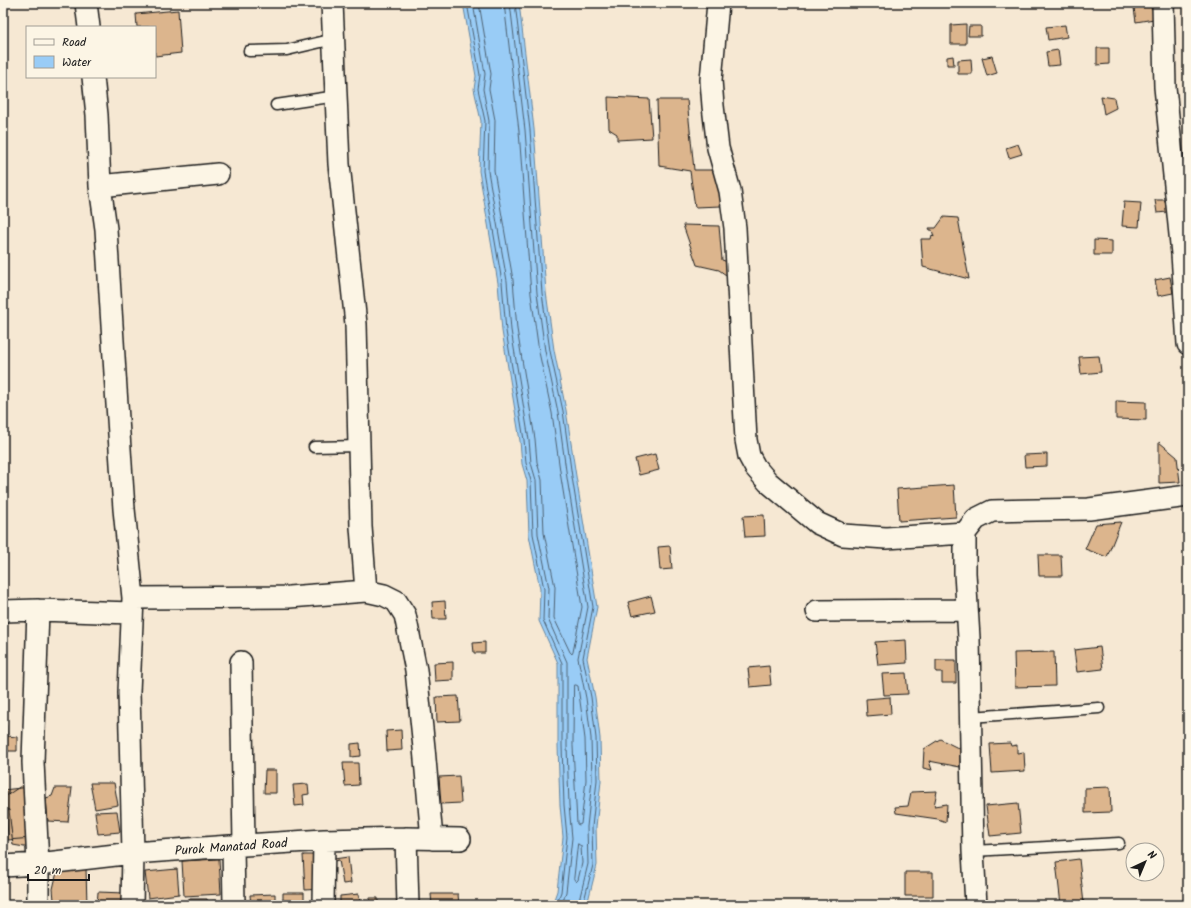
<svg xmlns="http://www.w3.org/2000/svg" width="1191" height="908" viewBox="0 0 1191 908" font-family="Kalam,sans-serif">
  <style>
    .water { fill: #99ccf6; stroke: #67869f }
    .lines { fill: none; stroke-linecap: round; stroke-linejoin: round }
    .shore { stroke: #4e6273; stroke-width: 1 }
    .building { fill: #dcb58d; stroke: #1c1c1c }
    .service-casing { stroke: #1c1c1c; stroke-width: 13 }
    .minor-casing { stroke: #1c1c1c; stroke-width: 24 }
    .service { stroke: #fcf5e5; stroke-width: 10 }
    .minor { stroke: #fcf5e5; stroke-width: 21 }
    .labels { text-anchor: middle; stroke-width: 3; stroke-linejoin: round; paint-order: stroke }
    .street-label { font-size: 13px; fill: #1c1c1c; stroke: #fcf5e5 }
  </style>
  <rect width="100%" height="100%" fill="#f6e8d3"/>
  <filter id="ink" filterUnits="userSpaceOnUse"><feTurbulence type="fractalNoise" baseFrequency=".025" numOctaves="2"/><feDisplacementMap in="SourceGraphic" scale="8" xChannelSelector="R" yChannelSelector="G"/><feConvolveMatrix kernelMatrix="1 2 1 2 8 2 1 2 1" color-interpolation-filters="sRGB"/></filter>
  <g filter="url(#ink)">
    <!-- water -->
    <path class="water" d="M463,3H519L534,129L546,292L554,350L566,410L576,476L597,607L587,658L595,697L600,738L601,781L596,827L597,865L587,905H552L557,891L563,837L560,805L558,746V663L539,621L540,589L529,535L527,481L522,464L520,441L502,331L498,283L479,171L481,121L474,89L476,76Z"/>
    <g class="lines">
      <!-- shore -->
      <path class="shore" d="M467,3L480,75L478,89L485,121L483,171L502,282L506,331L524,440L526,463L531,481L533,534L544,589L543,620L562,663V746L564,805L567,837L561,892L556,905
        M473,3L485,74L483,89L489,121L488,171L507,281L511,330L529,440L531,463L536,480L538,534L549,588L548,619L567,662V746L569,805L572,838L566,892L562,905
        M479,3L491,74L489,89L495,120L494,170L513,280L517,329L535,439L537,462L542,480L544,533L555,587L554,618L570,652L572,654L573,652L582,607L561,478L552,413L539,352L531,294L519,131L504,3
        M510,3L525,130L537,293L545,351L558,412L567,478L588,607L578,658L586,698L591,738L592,780L587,827L588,864L578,905
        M515,3L530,130L542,293L550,351L563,411L572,477L593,607L583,658L591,697L596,738L597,780L592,827L593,865L583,905
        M574,685H576L578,686L585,739L586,780L581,824L579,825L577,824L573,746Z
        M578,844L581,846L582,863L578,880L576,882L574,879Z"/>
    </g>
    <!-- building -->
    <path class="building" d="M1152,5L1154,19L1136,22L1134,8Z
      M178,10L181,53L155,56V27H137L136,14Z
      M966,24V44H951V25Z
      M1065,25L1067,37L1048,40L1046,27Z
      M969,26H981V36H968Z
      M1097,48H1109V64L1097,65Z
      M1058,50L1060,65L1048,66L1046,52Z
      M953,56L954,65H947V57Z
      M992,56L997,73L987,76L982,58Z
      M971,59L972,74H958V60Z
      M1101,96L1114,98L1116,108L1104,114Z
      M608,97L649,99L652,138L617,140V134L609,129Z
      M657,100H687L694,170H722L721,206L695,207L690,171L659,166Z
      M1018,144L1022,154L1009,158L1006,148Z
      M1155,200H1165L1167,212L1157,213Z
      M1124,202L1141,203L1139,227L1122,226Z
      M944,217L958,218L969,279L923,267L921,239H931L932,235L934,237L932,230H930L929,228H936Z
      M683,225L719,226L722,260L734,264L733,280L719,270L697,265Z
      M1094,240L1112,241V255H1094Z
      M1170,277L1173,293L1158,296L1155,280Z
      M1099,356L1101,372L1081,374L1079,357Z
      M1116,401L1146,402V420L1116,419Z
      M1159,442L1177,457L1180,482L1159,483Z
      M655,454L659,470L639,475L635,459Z
      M1047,454V466L1025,467L1024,455Z
      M954,485L956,517L899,521L897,489Z
      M764,515L765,536L745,537L743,516Z
      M1121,522L1107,557L1085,549L1096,524Z
      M670,546L672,569L660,570L658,547Z
      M1038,555H1061L1062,576H1039Z
      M651,596L655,611L632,616L628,602Z
      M445,601L446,619H433L432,602Z
      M906,640L907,663L878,665L875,642Z
      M485,642V653H474L473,643Z
      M1100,647L1103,669L1077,672L1074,650Z
      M1054,652L1055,686L1015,687L1014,653Z
      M936,660H956V683H942V672H936Z
      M453,662V680L435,681L434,663Z
      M769,666L771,685L750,687L748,668Z
      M906,673L908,694L884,695L882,674Z
      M458,696L460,721L437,722L436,697Z
      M890,697L891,714L867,716L866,699Z
      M3,725H6L7,736L17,737V751H3Z
      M401,730L402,750L387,751L386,731Z
      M940,739L960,749V767L929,761L932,770L923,768L924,749Z
      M360,743L361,756L351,757V744Z
      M1010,743L1011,746L1017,745V753L1024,752L1025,771L992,773L990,744Z
      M343,763H358L359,785L345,786Z
      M265,770H276V793H264Z
      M459,776L461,803L441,804L439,777Z
      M30,780L32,838L8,840L6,796Z
      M90,783H114L118,805L95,809Z
      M308,784L309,794L303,795L304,805L295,806L293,785Z
      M30,787V848L13,845L9,810L4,808L3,835V790Z
      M1110,787L1111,812L1085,813V788Z
      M55,788H72L68,822L48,821L46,798L52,796Z
      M937,791L934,806L947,804L946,822L938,819L896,813L895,807L908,806L911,792Z
      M1018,803L1021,833L990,836L986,806Z
      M117,811L120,832L98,834L95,812Z
      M303,855H319L321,889L305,890Z
      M348,857L351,883L343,884L339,860L334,861V859Z
      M219,859L221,894L184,896L182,861Z
      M1079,859L1084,904L1061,905L1056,862Z
      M86,869L87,905H58L54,900L53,889L57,872Z
      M177,869L179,894L148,898L145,872Z
      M905,872H933V896H905Z
      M98,892L124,893L123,905H97Z
      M283,893H304V905H283Z
      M275,894V905H251L250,895Z
      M359,894L360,905H340V896Z
      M431,894H458L459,905H432Z
      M370,898H378V905H369Z
      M188,899H207L208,905H188Z
      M178,900V905H144V901Z
      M212,901H228V905H212Z"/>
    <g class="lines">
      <!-- service casing -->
      <g class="service-casing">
        <path id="service" d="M249,51L287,50L334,39
          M276,105L337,96
          M314,447L359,446
          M970,717L1099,708
          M973,851L1119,843"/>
      </g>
      <!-- minor casing -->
      <g class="minor-casing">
        <path id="minor" d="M86,3L89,27
          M332,3L339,164L356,324L361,527L366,591L384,595L396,601L405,615L416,670L424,748L432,839
          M718,3L711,80L713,106L718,148L730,191L735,228L746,440L749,456L755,467L768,482L817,523L843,535L886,538L965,533
          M1163,3L1165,87L1182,254L1188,344
          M93,77L97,115L100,186L106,229L116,389L124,509L133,598L129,692L133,853L132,905
          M100,186L218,174
          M133,598L289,597L366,591
          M3,611L38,610L132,613
          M817,611L967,610
          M241,662L244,845
          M406,838L408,905
          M233,846L234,905
          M3,866L38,864L133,853L244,845L324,840L406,838L460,839
          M38,905V864L33,762L38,610
          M323,905L324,840
          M976,905L973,851L969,638L965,573V533L976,519L992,511L1089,509L1188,496"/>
      </g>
      <!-- service -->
      <use href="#service" class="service"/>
      <!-- minor -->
      <use href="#minor" class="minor"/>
    </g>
  </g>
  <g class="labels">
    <!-- street labels -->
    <g class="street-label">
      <text transform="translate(231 846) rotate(-4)" y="5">Purok Manatad Road</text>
    </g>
  </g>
  <!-- margin -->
  <rect width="1191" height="908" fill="none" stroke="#fcf5e5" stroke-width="16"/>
  <rect x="8" y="8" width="1175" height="892" fill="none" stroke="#1c1c1c" stroke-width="1.5" filter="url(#ink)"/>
  <!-- legend -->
  <rect x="26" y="26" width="130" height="52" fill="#fcf5e5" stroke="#a29e95"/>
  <rect x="34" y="39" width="20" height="6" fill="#fcf5e5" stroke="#a29e95"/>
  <text x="62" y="46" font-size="12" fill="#1c1c1c">Road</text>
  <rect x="34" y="56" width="20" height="12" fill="#99ccf6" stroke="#a29e95"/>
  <text x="62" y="66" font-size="12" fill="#1c1c1c">Water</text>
  <!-- north arrow -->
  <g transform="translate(1145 862) rotate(44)"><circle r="19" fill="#fcf5e5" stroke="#a29e95"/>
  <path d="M0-3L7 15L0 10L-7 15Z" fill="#1c1c1c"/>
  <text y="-6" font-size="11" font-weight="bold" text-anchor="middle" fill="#1c1c1c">N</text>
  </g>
  <!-- scale -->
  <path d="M28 874v6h61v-6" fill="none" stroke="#1c1c1c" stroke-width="2"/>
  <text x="34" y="874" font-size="12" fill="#1c1c1c" stroke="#fcf5e5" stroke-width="3" paint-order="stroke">20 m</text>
</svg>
